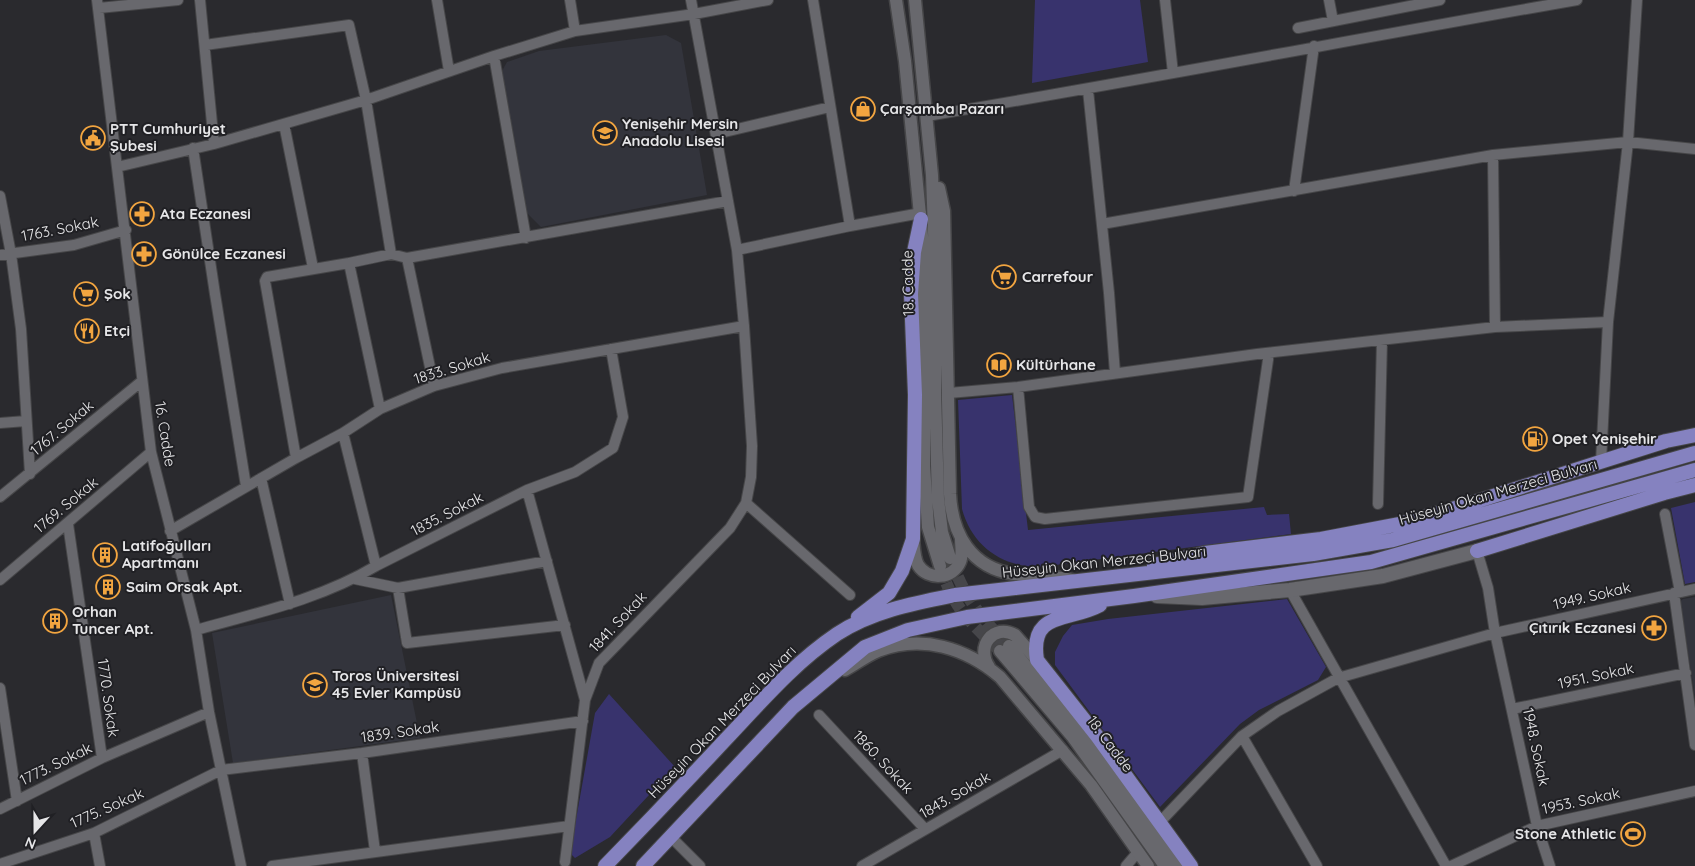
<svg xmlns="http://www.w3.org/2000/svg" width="1695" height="866" viewBox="0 0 1695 866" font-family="Quicksand,sans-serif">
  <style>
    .built { fill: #33343c }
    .green { fill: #38336d }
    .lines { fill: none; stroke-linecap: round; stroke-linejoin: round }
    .tertiary-tunnel { stroke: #46464a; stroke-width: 12; stroke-dasharray: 12 6; stroke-linecap: butt }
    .minor-casing { stroke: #464648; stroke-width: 12 }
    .tertiary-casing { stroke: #464648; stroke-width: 15 }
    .secondary-casing { stroke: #464648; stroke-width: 16 }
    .primary-casing { stroke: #464648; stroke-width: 16 }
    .minor { stroke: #68686d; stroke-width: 10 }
    .tertiary { stroke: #68686d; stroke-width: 12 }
    .secondary { stroke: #68686d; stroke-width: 14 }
    .primary { stroke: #8582c0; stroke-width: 14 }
    .labels { text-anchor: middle; stroke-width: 4; stroke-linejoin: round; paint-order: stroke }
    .poi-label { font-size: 15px; font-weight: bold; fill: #e6e6e8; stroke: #202024; text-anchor: start }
    .street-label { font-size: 15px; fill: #e6e6e8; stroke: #202024 }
  </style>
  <rect width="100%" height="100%" fill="#2a2a2e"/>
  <!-- built -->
  <path class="built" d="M666,35L681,43L707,195L541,227L527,213L502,71L507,62L539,51Z
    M391,595L420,738L233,763L212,633Z
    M1695,597V697L1680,601L1683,599Z"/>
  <!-- green -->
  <path class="green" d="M1035,0H1140L1148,62L1032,83Z
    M1012,395L1028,530L1264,507L1267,515L1289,514L1291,534L1040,567C1002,567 972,546 962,509L958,400Z
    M1695,502V582L1685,584L1671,508Z
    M1287,599L1326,667L1318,680L1259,710L1240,724L1160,807L1055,665V652L1063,636L1072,625L1108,619Z
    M609,694L675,767L610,837L575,858L570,853L595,713Z"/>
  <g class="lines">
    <!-- tertiary-tunnel -->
    <path class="tertiary-tunnel" d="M951,560C965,598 980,617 1009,646
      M940,566C954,609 969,621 1000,651"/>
    <!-- minor casing -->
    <g class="minor-casing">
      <path id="minor" d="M97,0L151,452L196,630L209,712L241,866
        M200,0L214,144
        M437,0L449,71
        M570,0L575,31
        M813,0L850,226
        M1165,0L1173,73
        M1329,0L1333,21
        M99,8L178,0
        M1298,28L1440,0
        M205,45L349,25L366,100L391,254
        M494,56L526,238
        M1088,90L1109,293L1115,373
        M927,116C1144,80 1360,38 1577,0
        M284,124L313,268
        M716,134L830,107
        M193,148L215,294L246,486
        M1493,155L1495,327
        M117,167L214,144L366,100L494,56L575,31L694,14L768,0
        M1294,191L1314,46
        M0,196L11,254L21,329L30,474
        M1102,224L1493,155L1628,142L1695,149
        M737,250L850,226L921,213
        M0,255L74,245L126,230
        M407,258L434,386
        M349,263L380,409
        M1018,387L1029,507L1035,517L1045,519L1248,497L1269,353
        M949,393L1018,387L1257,354L1495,327L1608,322
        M0,423L26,421
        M343,433L376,566
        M296,458L265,281L267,277L349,263L391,254L407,258L728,201
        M1601,462L1608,322L1628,142L1637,0
        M261,478L290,604
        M527,490L585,700
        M0,497L142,381
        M746,503L850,595
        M1378,504L1382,340
        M1665,514L1680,592
        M68,524L102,758
        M170,531L296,458L343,433L380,409L434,386L502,368L744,326
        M1477,551L1488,588L1495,633L1537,826L1550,866
        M355,579L398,588L547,561
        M0,580L151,452
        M398,588L407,643L565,625
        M1290,590L1446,866
        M1674,593L1695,745
        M196,630C257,613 321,599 376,566L527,490L575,472L613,448L623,417L611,349
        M0,688L17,801
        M1512,709L1686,673
        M819,715L925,829
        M1242,736L1317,866
        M362,753L375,851
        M0,809L102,758L209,712
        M1160,822L1242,736L1278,711L1338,678L1495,633L1695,589
        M94,833L100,866
        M670,836L700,866
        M565,862L585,700L599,663L730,528L746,503L751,477L752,446L744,326L737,250L691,0
        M0,864L94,833L221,770L362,753L583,721
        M272,866L569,826
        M862,866L1063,750
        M1126,866L1138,852
        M1451,866L1537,826L1695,791"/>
    </g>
    <!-- tertiary casing -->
    <g class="tertiary-casing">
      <path id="tertiary" d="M896,0L905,61L924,256V466L928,527L940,566
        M915,0L932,175L936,289L935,392L938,499L942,532L950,558
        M939,188L944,211L950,494C952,534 971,568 1014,574C1034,577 1051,575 1072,580
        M913,539C914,547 914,558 918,565C928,581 953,579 960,562C963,555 961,547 961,539
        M1009,646L1075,724L1128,795L1178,866
        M1000,651L1072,736L1165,866
        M989,667C975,646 994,623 1015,635L1037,660
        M845,670C856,664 866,656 878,651C922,634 966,648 1000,677L1091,785L1148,866"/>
    </g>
    <!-- secondary casing -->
    <g class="secondary-casing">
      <path id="secondary" d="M1157,596L1202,598L1290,590L1383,576L1477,551"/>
    </g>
    <!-- primary casing -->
    <g class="primary-casing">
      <path id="primary" d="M1477,551L1664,493L1695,485
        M1154,565L1205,553L1321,539L1400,524L1459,507L1666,441L1695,435
        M1100,605C1069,622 1029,610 1037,660L1097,736L1191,866
        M858,617L889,593L902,571L913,539L915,395L911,294L914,252L921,219
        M605,866C646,824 686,782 726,739C761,702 794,663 837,634C872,611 915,603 955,595L1313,554L1393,540L1695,453
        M643,866L793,707L865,647L908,630L967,617L1134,596L1371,562L1695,470"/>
    </g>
    <!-- minor -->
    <use href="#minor" class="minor"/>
    <!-- tertiary -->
    <use href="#tertiary" class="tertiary"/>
    <!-- secondary -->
    <use href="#secondary" class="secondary"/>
    <!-- primary -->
    <use href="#primary" class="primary"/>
  </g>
  <!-- icons -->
  <defs>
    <g id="shop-ring" transform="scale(1.25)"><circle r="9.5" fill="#202024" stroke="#f2a540" stroke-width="1.5"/><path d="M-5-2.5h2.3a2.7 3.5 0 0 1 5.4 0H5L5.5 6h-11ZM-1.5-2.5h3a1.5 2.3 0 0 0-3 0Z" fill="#f2a540"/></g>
    <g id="school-ring" transform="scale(1.25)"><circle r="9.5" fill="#202024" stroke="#f2a540" stroke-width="1.5"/><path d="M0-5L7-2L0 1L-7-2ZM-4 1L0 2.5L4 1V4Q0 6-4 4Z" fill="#f2a540"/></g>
    <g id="civic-ring" transform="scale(1.25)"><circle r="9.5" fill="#202024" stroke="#f2a540" stroke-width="1.5"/><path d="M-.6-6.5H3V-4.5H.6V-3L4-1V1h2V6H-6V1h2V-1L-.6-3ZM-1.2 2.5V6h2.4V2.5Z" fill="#f2a540"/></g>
    <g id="pharmacy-ring" transform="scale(1.25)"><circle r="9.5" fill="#202024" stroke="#f2a540" stroke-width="1.5"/><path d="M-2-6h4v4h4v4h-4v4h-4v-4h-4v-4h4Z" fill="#f2a540"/></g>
    <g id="supermarket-ring" transform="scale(1.25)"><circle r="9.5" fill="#202024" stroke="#f2a540" stroke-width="1.5"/><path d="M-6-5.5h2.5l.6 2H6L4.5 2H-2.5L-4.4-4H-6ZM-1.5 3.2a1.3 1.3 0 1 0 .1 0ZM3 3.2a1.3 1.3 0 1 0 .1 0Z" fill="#f2a540"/></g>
    <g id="restaurant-ring" transform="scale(1.25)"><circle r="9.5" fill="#202024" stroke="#f2a540" stroke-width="1.5"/><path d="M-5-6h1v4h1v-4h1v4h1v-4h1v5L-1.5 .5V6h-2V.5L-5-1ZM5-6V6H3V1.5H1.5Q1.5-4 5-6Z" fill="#f2a540"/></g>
    <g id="library-ring" transform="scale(1.25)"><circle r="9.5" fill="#202024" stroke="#f2a540" stroke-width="1.5"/><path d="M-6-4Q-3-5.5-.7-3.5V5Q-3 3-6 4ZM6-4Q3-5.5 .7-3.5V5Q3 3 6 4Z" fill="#f2a540"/></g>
    <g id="fuel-ring" transform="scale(1.25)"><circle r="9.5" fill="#202024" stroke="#f2a540" stroke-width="1.5"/><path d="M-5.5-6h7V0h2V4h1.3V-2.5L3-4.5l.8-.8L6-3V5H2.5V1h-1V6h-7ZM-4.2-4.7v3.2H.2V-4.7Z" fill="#f2a540"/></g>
    <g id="building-ring" transform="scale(1.25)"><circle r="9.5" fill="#202024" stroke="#f2a540" stroke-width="1.5"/><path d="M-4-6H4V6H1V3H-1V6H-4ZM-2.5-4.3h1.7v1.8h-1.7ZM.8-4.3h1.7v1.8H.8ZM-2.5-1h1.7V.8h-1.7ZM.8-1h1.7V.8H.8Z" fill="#f2a540"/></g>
    <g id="university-ring" transform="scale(1.25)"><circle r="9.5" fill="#202024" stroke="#f2a540" stroke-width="1.5"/><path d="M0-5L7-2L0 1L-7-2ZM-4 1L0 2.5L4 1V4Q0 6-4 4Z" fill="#f2a540"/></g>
    <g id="stadium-ring" transform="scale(1.25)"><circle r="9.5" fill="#202024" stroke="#f2a540" stroke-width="1.5"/><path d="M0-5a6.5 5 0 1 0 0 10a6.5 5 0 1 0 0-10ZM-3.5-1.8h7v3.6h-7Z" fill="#f2a540"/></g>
  </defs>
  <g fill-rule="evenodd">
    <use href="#shop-ring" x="863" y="109"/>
    <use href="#school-ring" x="605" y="133"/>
    <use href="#civic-ring" x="93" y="138"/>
    <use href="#pharmacy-ring" x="142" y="214"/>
    <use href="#pharmacy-ring" x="144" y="254"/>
    <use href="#supermarket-ring" x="1004" y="277"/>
    <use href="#supermarket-ring" x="86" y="294"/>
    <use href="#restaurant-ring" x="87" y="331"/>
    <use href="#library-ring" x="999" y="365"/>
    <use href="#fuel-ring" x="1535" y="439"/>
    <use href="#building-ring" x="105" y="555"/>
    <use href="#building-ring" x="108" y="587"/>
    <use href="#building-ring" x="55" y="621"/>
    <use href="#pharmacy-ring" x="1654" y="628"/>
    <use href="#university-ring" x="315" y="685"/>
    <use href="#stadium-ring" x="1633" y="834"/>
  </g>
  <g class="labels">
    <!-- poi labels -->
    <g class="poi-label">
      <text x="880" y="114">Çarşamba Pazarı</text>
      <text x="622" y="129">Yenişehir Mersin<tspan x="622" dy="17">Anadolu Lisesi</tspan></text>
      <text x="110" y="134">PTT Cumhuriyet<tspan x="110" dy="17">Şubesi</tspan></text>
      <text x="160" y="219">Ata Eczanesi</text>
      <text x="162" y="259">Gönülce Eczanesi</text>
      <text x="1022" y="282">Carrefour</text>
      <text x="104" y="299">Şok</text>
      <text x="104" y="336">Etçi</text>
      <text x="1016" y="370">Kültürhane</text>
      <text x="1552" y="444">Opet Yenişehir</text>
      <text x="122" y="551">Latifoğulları<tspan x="122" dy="17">Apartmanı</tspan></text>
      <text x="126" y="592">Saim Orsak Apt.</text>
      <text x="72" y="617">Orhan<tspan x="72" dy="17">Tuncer Apt.</tspan></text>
      <text x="1636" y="633" text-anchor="end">Çıtırık Eczanesi</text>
      <text x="332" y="681">Toros Üniversitesi<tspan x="332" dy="17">45 Evler Kampüsü</tspan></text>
      <text x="1616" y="839" text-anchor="end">Stone Athletic</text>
    </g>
    <!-- street labels -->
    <g class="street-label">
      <text transform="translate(60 229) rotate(-11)" y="5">1763. Sokak</text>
      <text transform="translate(908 283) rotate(-91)" y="5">18. Cadde</text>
      <text transform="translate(452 368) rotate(-17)" y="5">1833. Sokak</text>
      <text transform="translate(62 428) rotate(-40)" y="5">1767. Sokak</text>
      <text transform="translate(165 434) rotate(81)" y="5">16. Cadde</text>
      <text transform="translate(1498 492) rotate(-16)" y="5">Hüseyin Okan Merzeci Bulvarı</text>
      <text transform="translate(66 505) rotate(-40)" y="5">1769. Sokak</text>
      <text transform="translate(447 514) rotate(-27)" y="5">1835. Sokak</text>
      <text transform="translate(1104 562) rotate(-6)" y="5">Hüseyin Okan Merzeci Bulvarı</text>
      <text transform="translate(1592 596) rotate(-13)" y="5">1949. Sokak</text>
      <text transform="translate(618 622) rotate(-47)" y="5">1841. Sokak</text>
      <text transform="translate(1596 676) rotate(-12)" y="5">1951. Sokak</text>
      <text transform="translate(108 698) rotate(82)" y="5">1770. Sokak</text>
      <text transform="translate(722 722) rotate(-46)" y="5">Hüseyin Okan Merzeci Bulvarı</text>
      <text transform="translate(400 732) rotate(-8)" y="5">1839. Sokak</text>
      <text transform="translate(1110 744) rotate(53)" y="5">18. Cadde</text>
      <text transform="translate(1536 747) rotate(78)" y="5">1948. Sokak</text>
      <text transform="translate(883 762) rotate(47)" y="5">1860. Sokak</text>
      <text transform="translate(56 764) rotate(-26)" y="5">1773. Sokak</text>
      <text transform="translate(955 795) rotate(-30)" y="5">1843. Sokak</text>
      <text transform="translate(1581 801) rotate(-12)" y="5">1953. Sokak</text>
      <text transform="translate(107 808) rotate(-24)" y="5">1775. Sokak</text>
    </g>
  </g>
  <!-- north arrow -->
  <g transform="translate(35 831) rotate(201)" stroke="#202024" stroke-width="4" paint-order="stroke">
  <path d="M0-4L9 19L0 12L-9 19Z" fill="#e6e6e8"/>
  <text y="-8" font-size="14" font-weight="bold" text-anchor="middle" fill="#e6e6e8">N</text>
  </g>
</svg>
